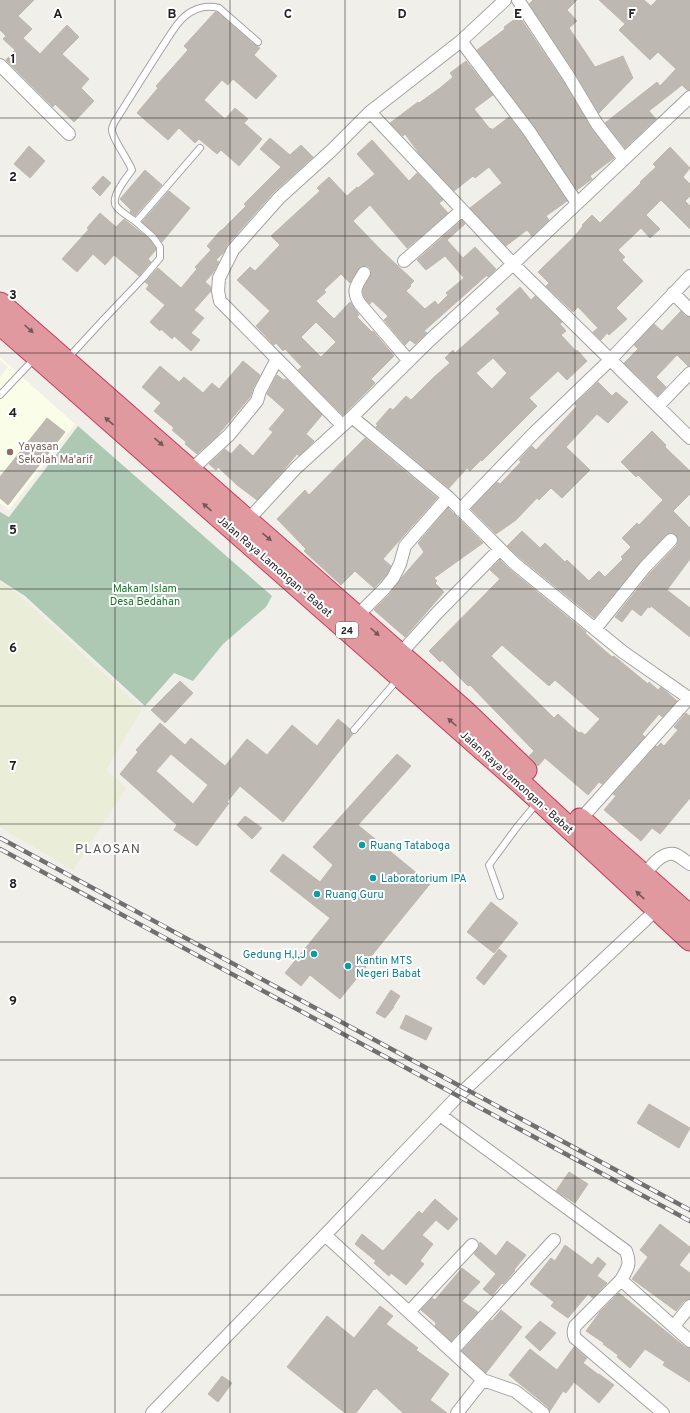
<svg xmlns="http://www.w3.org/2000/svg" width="690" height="1413" viewBox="0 0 690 1413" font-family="Overpass,sans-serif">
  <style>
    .education { fill: #fafde7; fill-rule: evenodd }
    .farmland { fill: #eaedd7 }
    .cemetery { fill: #adc8b3 }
    .building { fill: #beb8b2; stroke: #c1b8ad; fill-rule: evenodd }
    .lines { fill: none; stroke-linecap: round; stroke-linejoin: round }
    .lane-casing { stroke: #a3a3a3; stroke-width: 8 }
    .street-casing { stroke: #a3a3a3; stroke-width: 14 }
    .highway-casing { stroke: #cc395d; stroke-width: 23 }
    .lane { stroke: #fff; stroke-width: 6 }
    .street { stroke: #fff; stroke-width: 12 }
    .highway { stroke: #e0999f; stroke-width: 21 }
    .rail-casing { stroke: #707070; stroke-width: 4.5 }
    .rail { stroke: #fff; stroke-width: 3; stroke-dasharray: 9; stroke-linecap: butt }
    .oneway { fill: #77585a }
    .grid { fill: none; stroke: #222; stroke-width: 1; stroke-opacity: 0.55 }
    .education-dot { fill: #8d6e63; stroke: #fff; stroke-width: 1.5 }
    .culture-dot { fill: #0f9aa8; stroke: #fff; stroke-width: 1.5 }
    .labels { text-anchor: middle; stroke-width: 4; stroke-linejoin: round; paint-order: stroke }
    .shield { fill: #fff; stroke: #646464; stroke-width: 1 }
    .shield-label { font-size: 10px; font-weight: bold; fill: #222 }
    .education-label { font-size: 11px; fill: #785e54; stroke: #fff; text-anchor: start }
    .street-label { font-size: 11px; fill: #222; stroke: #fff }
    .park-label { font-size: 11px; fill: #177928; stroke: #fff }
    .culture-label { font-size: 11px; fill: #0d838f; stroke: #fff; text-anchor: start }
    .quarter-label { font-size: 13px; letter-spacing: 1px; fill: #555; stroke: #fff }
    .grid-label { font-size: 13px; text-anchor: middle; font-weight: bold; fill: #222; stroke: #fff; stroke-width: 4; stroke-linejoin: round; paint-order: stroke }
  </style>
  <rect width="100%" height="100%" fill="#f1efe9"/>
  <!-- education -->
  <path class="education" d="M0,357L75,424L9,510L0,503V498L8,505L21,489L0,473V377L8,367L0,360ZM47,418L65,432L23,486L5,472Z"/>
  <!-- farmland -->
  <path class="farmland" d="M0,582L19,595L142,709L106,770L126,788L73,870L0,827Z"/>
  <!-- cemetery -->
  <path class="cemetery" d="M78,426L272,596L266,607L223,644L193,681L174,673L145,706L25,596L0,580V512L9,517Z"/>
  <!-- building -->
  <path class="building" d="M0,0H34L18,16L32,29L23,38L40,54L67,25L79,37L62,54L89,79L81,88L94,101L74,122L55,104L53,107L6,60L15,50L3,39L6,36L0,30Z
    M533,0H577L567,10L577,21L569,28L595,67L623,56L633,78L599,113L575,73L529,4Z
    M599,0H644L651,6L657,0H690V90H687L682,85L649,111L656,119L625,148L605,123L657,82L660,86L676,69L658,52L650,60L619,30L625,24Z
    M215,12H217L255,45L260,48L254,55L277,76L256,99L233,79L228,85L222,80L204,100L225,119L235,108L248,119L244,123L262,139L239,166L221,150L217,154L199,139L195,143L179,128L168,140L137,113L158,88L156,86L188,50L184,46Z
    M519,16L563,81L591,128L614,158L590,176L592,179L577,190L535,127L477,50L505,29L504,27Z
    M466,61L493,95L474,109L490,129L491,128L492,130L509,117L523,135L567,201L546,216L549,220L532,236L527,230L506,246L470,208L502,183L489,167L475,178L473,176L454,191L421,156L405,134L403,136L390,123L418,102L419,103L440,88L453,77L450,73Z
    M270,138L290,155L301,145L313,157L273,193L227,245L224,252L216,260L219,262L212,274L205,282L211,287V291L194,310L204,318L191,333L200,340L191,351L174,336L172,339L161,329L160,331L150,322L165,305L146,289L149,285L145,282L158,268L181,288L197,269L195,267L211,250L207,246L221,230H222L246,206L244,204L281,167L260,149Z
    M372,140L409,181L417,173L443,200L439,203L448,213L407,248L370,205L353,221L382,251L414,281L410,285L411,286L406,291L425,309L435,301L438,305L448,295L446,293L464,278L445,256L426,270L417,260L462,220L465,224L447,240L463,258L475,247L496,269L488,277L487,275L424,331L427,333L415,344L410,340L405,345L384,320L388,316L372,301L370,304L366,300L363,293V290L371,274V270L368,266H364L360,267L350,283L341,274L324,290L326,292L316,301L334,319L350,302L359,315L357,317L372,332L373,331L394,356L371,379L375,383L343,415L298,370L302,367L285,349L283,351L276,343L274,345L256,326L270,311L237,280L250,267L255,271L280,245L271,236L320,191L317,188L329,177L347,196L357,187L358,188L375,174L357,154ZM316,322L336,342L321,357L301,337Z
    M29,146L45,161L30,178L14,164Z
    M670,147L690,168L683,177L690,184V196L685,201L690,206V229L661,200L646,215L660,229L650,238L641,228L618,250L625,257L622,260L643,281L616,308L627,319L609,335L607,333L601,340L593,332L598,328L578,307L573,312L546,286L549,283L538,272L573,238L583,226L582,225L592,215L600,223L641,183L640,182L656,167L653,164Z
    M145,170L162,185L135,216L130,212L131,210L120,199Z
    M103,176L111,183L100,196L92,188Z
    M169,191L190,208L162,242L156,234L142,222Z
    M100,213L116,227L124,219L150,240L156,248L155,251L148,259L151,262L139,276L114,255L105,265L93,254L77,272L62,259L89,229L87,228Z
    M520,287L531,300L535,296L562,322L560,324L566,331L561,335L576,351L577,350L587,361L567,380L558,371L529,398L537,406L482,461L481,460L470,471L467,468L449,488L376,427L378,425L376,424L390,408L393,410L406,396L411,400L434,377L450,363L445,358L453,350L455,353L500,313L496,309ZM493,358L507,373L492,389L476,373Z
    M681,311L685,316L690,317V366H688L677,355L656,377L666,387L658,396L624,363L638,349L634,345L654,324L662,331Z
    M243,361L260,375L253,388L250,397L217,436L197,454L185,444L186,442L172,430L174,428L154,411L161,403L142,387L160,366L179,382L184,377L203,393L212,383L219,389Z
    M277,375L284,380L286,379L322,415L306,434L314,441L299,456L297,454L282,472L257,500L237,485L218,467L216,470L209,464L225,449L231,454L240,444L253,456L273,432L269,429L285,410L267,394Z
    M598,382L612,396L616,392L628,402L608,423L597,414L566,447L590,470L562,498L551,488L539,500L537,498L516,520L496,534L471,509L497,482L500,484L521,462L519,460L532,446L536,450L577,406L575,404Z
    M47,418L65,432L8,505L0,498V477Z
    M652,431L666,445L665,447L690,471V494L673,511L690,528V559L667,590L690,608V637L651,606L650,608L648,607L641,616L632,609L622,622L615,617L651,572L677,545L678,541V538L673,533H669L666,535L640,562L594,618L519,557L507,546L522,531L540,548L545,543L565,562L567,560L589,581L599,571L605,577L623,559L621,557L631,547L622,538L637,523L639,525L663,500L638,475L636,477L621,462Z
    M365,438L437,498L383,559L391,566L387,574L374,588L355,571L341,585L304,551L306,549L277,519L305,490L309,495Z
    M448,508L483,543L434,578L437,581L435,583L444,592L405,637L374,610L390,594L402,577L424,552L418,543Z
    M500,560L509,569L586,632L585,633L612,657L614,656L648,684L649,682L658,690L661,687L677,701L662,717L659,714L642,734L645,737L602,784L599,782L588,795L545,758L538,766L536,764L529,756L534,751L470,685L468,686L442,660L440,662L429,651L500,579L490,570ZM502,645L549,686L555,680L600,719L585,735L581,732L579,733L558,714L554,718L491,656Z
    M180,681L193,693L165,723L151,710Z
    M686,713L690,716V798L660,834L652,828L641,841L604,810L616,796L613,794L656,746L657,747L661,743L664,746L678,730L674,727Z
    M338,719L350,729V732L353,734L283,822L240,786L227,802L229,803L197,846L174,830L177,825L120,774L138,752L136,750L160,723L185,745L191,738L225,766L247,739L267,755L292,725L317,746ZM171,754L208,785L193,804L156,771Z
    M397,754L411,766L358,825L430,884L364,965L366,967L340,999L310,975L301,986L285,973L330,918L270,871L283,854L320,882L333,865L313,847Z
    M245,816L262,828L252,839L237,825Z
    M491,902L518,923L494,953L467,932Z
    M499,949L507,956L484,985L476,978Z
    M391,990L400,996L393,1007H394L385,1018L376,1013Z
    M406,1015L432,1028L426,1040L400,1028Z
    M649,1104L690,1128L679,1148L637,1123Z
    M569,1172L588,1184L575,1203L556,1191Z
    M435,1199L458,1219L448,1230L436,1220L422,1235L433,1244L420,1261L424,1264L406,1285L391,1273L389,1276L374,1263L376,1261L355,1244L362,1234L383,1251L419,1211L422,1214Z
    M660,1224L690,1247V1251L679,1265L690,1273V1299L684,1301L676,1311L632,1279L648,1257L640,1250Z
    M507,1241L526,1255L514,1270L515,1271L503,1284L502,1283L492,1296L483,1289L496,1274L474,1254L479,1247L480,1242L496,1256Z
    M565,1245L592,1265L598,1257L606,1264L597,1276L607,1283L593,1298L588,1294L568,1318L551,1306L554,1302L530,1284L551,1258L555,1261Z
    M462,1268L480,1282L462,1301L478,1312L451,1341L435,1326L436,1323L421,1310L432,1298L435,1300Z
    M619,1293L685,1347L690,1348V1382L663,1365L665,1362L645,1349L630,1368L617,1357L618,1355L603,1344L604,1343L586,1331L600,1312Z
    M380,1306L393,1316L386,1324L418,1348L416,1350L449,1374L430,1400L447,1413H403L376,1388L375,1390L374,1389L356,1413H345L287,1367L327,1316L354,1338Z
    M501,1310L522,1327L486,1373L462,1351L491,1320L492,1321Z
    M540,1321L556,1333L540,1351L525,1337Z
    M574,1347L587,1358L583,1363L599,1375V1374L614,1385L599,1403L574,1382L566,1393L563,1391L550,1411L548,1407L509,1375L530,1349L557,1370Z
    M222,1376L232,1383L218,1402L208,1394Z"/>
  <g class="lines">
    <!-- lane casing -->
    <g class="lane-casing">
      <path id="lane" d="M136,222C130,217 120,212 116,206C110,197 127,177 132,170C128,159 111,137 112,129C112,126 114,125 114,123C131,96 147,70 164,44C170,35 176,24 184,17C194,8 207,5 219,8L258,42
        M68,358L104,319L144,277L160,258V247L153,237L136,222L200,148
        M0,395L34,359
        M354,730L398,679
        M500,896L489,865L517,827L537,803"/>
    </g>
    <!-- street casing -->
    <g class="street-casing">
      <path id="street" d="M518,0L569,77L597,124L624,159
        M461,41L529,131L577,203
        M0,65L69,134
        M370,112L513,264L690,438
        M404,261L462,210
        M364,273C357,285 351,290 360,304L409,361
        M673,293L690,310
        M658,406L690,373
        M352,417L448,497L514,563L623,652L689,698
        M342,425L220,301L218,291L219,278L233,250L279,198L332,150L370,112L461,41L505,0
        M191,470L229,435L257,401L260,391L277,359
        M460,510L534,433L610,360L690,276
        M248,520L296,468L352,417L430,340L513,264L690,97
        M357,616L384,589L393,578L400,564L405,546L448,497
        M595,629L645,567L671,540
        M400,654L437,613L500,549
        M580,820L690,697
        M644,876C650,867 661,852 674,854C680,856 685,861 690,864
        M440,1115L626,1251C631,1264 628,1268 621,1280L690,1341
        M325,1235L483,1380L515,1391L543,1413
        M621,1280L575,1326C573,1331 573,1334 575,1338L663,1413
        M409,1312L472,1245
        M674,1326L690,1306
        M452,1351L554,1240
        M152,1413L325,1235L458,1096L656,910
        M457,1413L483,1380"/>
    </g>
    <!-- highway casing -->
    <g class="highway-casing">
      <path id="highway" d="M0,303L467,713L526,770
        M0,324L525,787L690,940
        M580,819L690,916"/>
    </g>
    <!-- lane -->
    <use href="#lane" class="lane"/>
    <!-- street -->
    <use href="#street" class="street"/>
    <!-- highway -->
    <use href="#highway" class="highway"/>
    <!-- rail casing -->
    <g class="rail-casing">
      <path id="rail" d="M0,838L690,1210
        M0,849L690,1221"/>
    </g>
    <!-- rail -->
    <use href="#rail" class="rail"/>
  </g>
  <!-- one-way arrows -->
  <defs><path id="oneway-solid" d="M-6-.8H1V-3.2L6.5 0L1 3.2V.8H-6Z"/></defs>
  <g class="oneway">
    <use href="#oneway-solid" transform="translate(29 329) rotate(42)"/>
    <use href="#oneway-solid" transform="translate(109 421) rotate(-139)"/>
    <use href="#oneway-solid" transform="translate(159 442) rotate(41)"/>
    <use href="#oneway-solid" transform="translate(207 507) rotate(-139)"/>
    <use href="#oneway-solid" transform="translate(267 537) rotate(41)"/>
    <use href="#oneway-solid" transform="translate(375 632) rotate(42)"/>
    <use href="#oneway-solid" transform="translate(452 722) rotate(-138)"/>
    <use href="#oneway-solid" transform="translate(640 895) rotate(-137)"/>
  </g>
  <!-- grid -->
  <path class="grid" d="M115,0V1413M230,0V1413M345,0V1413M460,0V1413M575,0V1413M0,118H690M0,236H690M0,353H690M0,471H690M0,589H690M0,706H690M0,824H690M0,942H690M0,1060H690M0,1178H690M0,1295H690"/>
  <!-- markers -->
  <circle class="education-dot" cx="10" cy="452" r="4"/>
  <g class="culture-dot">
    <circle cx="362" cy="845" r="4"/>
    <circle cx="373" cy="878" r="4"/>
    <circle cx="317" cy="894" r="4"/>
    <circle cx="314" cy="954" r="4"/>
    <circle cx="348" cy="966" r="4"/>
  </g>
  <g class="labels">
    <!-- shield labels -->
    <rect class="shield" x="336" y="622" width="22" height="16" rx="3"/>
    <g class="shield-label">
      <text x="347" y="634">24</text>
    </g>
    <!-- education labels -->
    <g class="education-label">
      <text x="18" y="450">Yayasan<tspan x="18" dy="13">Sekolah Ma'arif</tspan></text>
    </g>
    <!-- street labels -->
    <g class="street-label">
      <text transform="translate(275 566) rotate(41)" y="4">Jalan Raya Lamongan - Babat</text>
      <text transform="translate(517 782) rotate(42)" y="4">Jalan Raya Lamongan - Babat</text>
    </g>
    <!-- park labels -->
    <g class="park-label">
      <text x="145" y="592">Makam Islam<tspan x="145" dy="13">Desa Bedahan</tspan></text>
    </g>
    <!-- culture labels -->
    <g class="culture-label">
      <text x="370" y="849">Ruang Tataboga</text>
      <text x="381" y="882">Laboratorium IPA</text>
      <text x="325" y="898">Ruang Guru</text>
      <text x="306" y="958" text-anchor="end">Gedung H,I,J</text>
      <text x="356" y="964">Kantin MTS<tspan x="356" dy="13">Negeri Babat</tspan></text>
    </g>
    <!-- quarter labels -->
    <g class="quarter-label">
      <text x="108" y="853">PLAOSAN</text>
    </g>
  </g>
  <g class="grid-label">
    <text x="58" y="18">A</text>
    <text x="172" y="18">B</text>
    <text x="288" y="18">C</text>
    <text x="402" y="18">D</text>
    <text x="518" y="18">E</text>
    <text x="632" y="18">F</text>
    <text x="13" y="63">1</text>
    <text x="13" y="181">2</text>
    <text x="13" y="299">3</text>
    <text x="13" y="417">4</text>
    <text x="13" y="534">5</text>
    <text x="13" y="652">6</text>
    <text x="13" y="770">7</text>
    <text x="13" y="888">8</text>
    <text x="13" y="1005">9</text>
  </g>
</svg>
